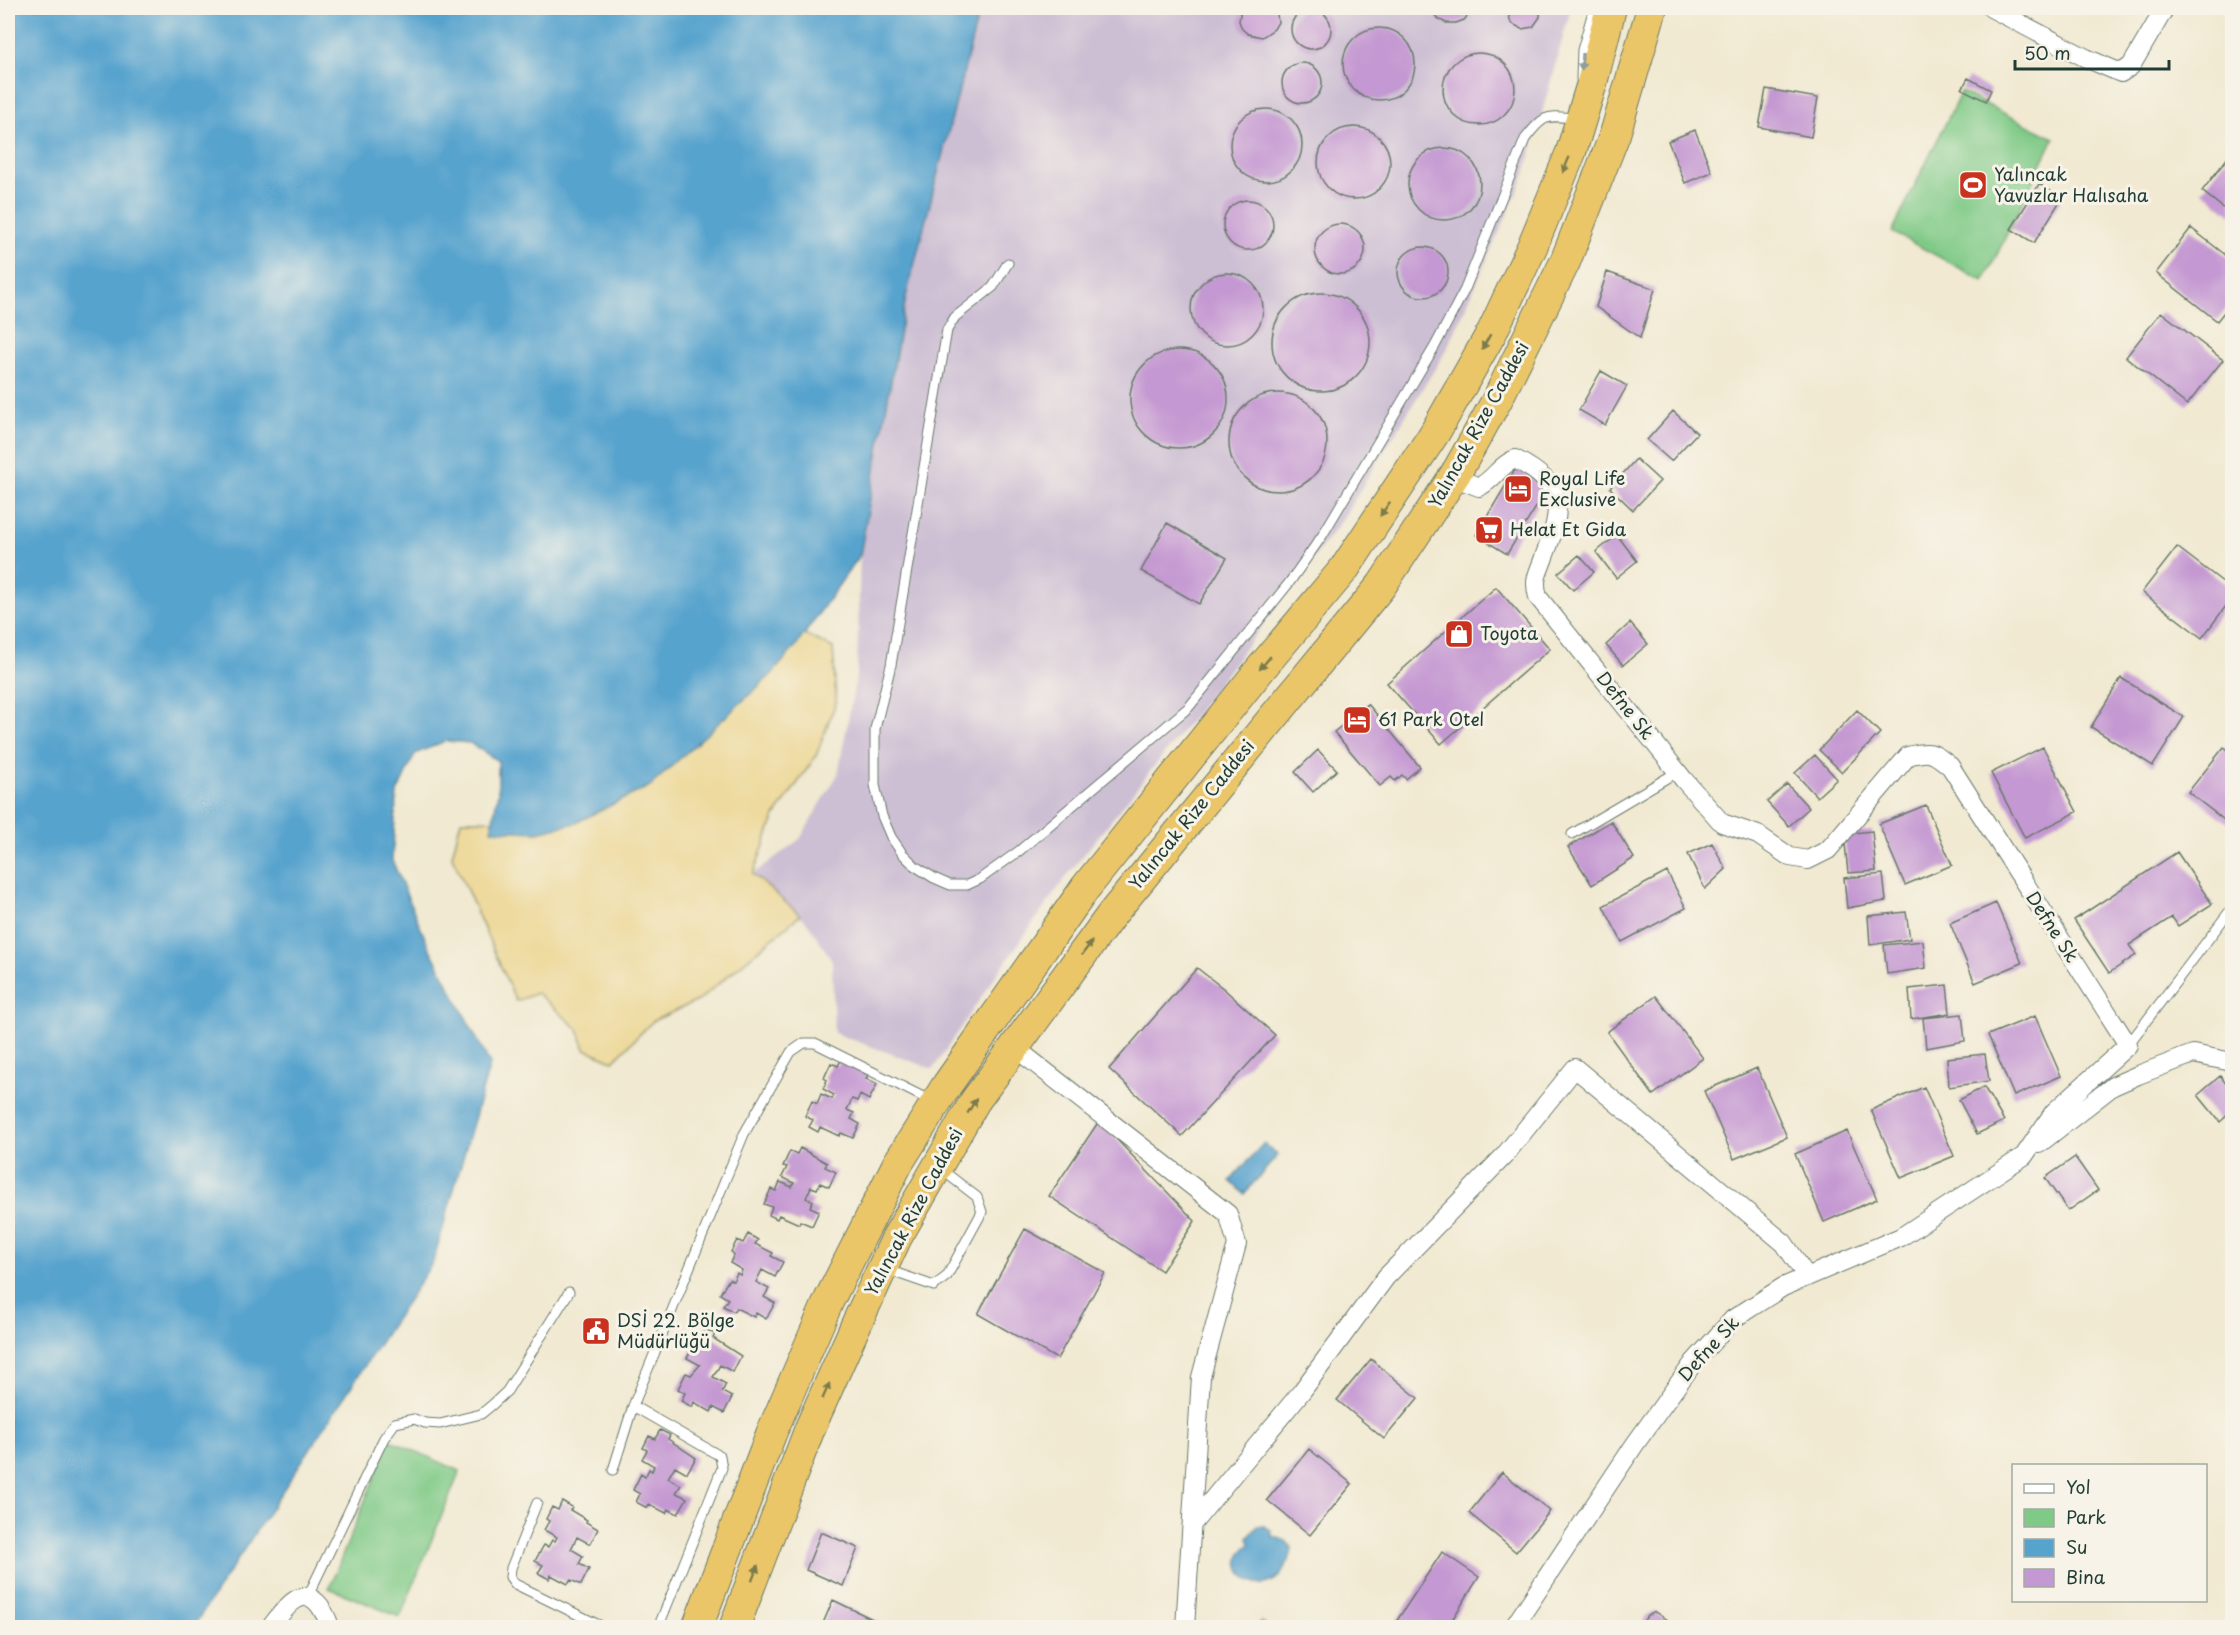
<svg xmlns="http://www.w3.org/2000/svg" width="2240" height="1635" viewBox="0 0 2240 1635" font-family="'Playpen Sans',sans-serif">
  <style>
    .industrial { fill: #ccbed3 }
    .green { fill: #80ca87; stroke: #50845e; stroke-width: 1.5 }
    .sand { fill: #eeda9e; stroke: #868c69; stroke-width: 1.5 }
    .water { fill: #56a3ce; stroke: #3a7081; stroke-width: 1.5 }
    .building { fill: #c498d2 }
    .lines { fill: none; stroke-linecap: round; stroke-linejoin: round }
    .service-casing { stroke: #68796b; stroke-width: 11 }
    .minor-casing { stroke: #68796b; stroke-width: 20 }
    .trunk-casing { stroke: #68796b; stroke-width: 32 }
    .service { stroke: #fff; stroke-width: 9 }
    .minor { stroke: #fff; stroke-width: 18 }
    .trunk { stroke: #ebc669; stroke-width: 30 }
    .oneway { fill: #8f9e9a }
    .oneway2 { fill: #7b7b4c }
    .labels { text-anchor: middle; stroke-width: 6; stroke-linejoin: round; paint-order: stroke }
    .poi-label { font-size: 18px; fill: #1f3d34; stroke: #f7f3e8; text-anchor: start }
    .street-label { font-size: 18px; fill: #1f3d34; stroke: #f7f3e8 }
  </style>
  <rect width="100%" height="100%" fill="#f7f3e8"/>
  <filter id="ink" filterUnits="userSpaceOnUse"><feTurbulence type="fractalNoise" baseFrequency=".0167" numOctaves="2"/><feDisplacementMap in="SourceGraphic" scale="12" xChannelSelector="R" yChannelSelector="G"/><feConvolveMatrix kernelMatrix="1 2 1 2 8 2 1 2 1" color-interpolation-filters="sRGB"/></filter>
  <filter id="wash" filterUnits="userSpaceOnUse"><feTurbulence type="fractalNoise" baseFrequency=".008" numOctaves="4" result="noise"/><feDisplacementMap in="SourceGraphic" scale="24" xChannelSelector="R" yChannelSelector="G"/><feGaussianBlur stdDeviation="1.35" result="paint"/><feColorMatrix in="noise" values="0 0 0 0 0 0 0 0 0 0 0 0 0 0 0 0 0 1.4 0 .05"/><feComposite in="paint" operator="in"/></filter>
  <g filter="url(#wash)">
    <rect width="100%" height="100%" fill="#f1e9d1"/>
    <!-- industrial -->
    <path class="industrial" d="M980,8H1571L1525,174L1447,349L1339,524L1198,711L1066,877L994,978L933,1069L834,1033L832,960L807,922L753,874L800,839L838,774L857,672L860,555L906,297Z"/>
    <!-- green -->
    <path class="green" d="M1961,92L2054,138L1984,281L1892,232Z
      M390,1440L460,1471L400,1617L329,1588Z"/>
    <!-- sand -->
    <path class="sand" d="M804,634L833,648L836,702L816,756L775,816L753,874L800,915L699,1000L653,1021L613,1061L585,1049L578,1029L537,993L516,1001L452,856L461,820H494L492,830L538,832L575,823L650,786L772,674Z"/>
    <!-- water -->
    <path class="water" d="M8,8H980L906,297L860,555L796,646L772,674L650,786L575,823L538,832L491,830L498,793V761L470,743L445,741L415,754L397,793L392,860L428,945L490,1064L433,1262L193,1627H8Z
      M1264,1143L1278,1155L1244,1194L1230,1181Z
      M1257,1526H1264L1271,1530L1272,1536L1286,1541L1291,1548C1280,1616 1212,1571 1250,1544L1248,1538Z"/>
    <g id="blocks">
      <!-- building -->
      <path class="building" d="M1241,8H1276L1278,22L1274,29L1262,37L1248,34L1242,29L1239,21Z
        M1429,8H1474L1464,20L1456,23H1446L1438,19Z
        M1509,8H1540V17L1533,27L1522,29L1511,23L1509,16Z
        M1291 29a20 20 0 1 1 40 0a20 20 0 1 1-40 0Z
        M1343 64a36 36 0 1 1 72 0a36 36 0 1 1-72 0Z
        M1443 89a36 36 0 1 1 72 0a36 36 0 1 1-72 0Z
        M1282 83a20 20 0 1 1 40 0a20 20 0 1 1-40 0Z
        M1968,78L1991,90L1986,101L1962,89Z
        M1766,89L1818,98L1811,137L1759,127Z
        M1230 145a36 36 0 1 1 72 0a36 36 0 1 1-72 0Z
        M1318 163a36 36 0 1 1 72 0a36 36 0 1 1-72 0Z
        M1695,130L1712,172L1685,183L1668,141Z
        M1408 184a36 36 0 1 1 72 0a36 36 0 1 1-72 0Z
        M2232,152V215L2202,191Z
        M2039,184L2062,198L2034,243L2011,229Z
        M1223 225a25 25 0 1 1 50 0a25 25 0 1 1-50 0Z
        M1315 249a25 25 0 1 1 50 0a25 25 0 1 1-50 0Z
        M2191,228L2232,260V302L2217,321L2156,273Z
        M1398 272a25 25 0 1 1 50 0a25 25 0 1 1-50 0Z
        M1607,272L1655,289L1640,338L1596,307Z
        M1191 309a36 36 0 1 1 72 0a36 36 0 1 1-72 0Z
        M1272 342a49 49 0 1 1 98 0a49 49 0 1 1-98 0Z
        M2161,312L2223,360L2187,405L2126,357Z
        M1130 399a49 49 0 1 1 98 0a49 49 0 1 1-98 0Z
        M1601,371L1627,386L1605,425L1579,410Z
        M1229 442a49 49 0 1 1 98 0a49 49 0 1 1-98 0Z
        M1673,411L1697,433L1671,461L1647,440Z
        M1636,459L1660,481L1633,510L1610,488Z
        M1516,468L1548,488L1507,554L1476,535Z
        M1167,523L1227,558L1199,604L1141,571Z
        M1617,535L1637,561L1616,578L1596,552Z
        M2177,547L2232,589V598L2202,638L2142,592Z
        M1579,555L1594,572L1573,590L1558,573Z
        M1496,587L1550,649L1441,744L1387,683Z
        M1630,623L1648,644L1623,665L1606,645Z
        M2121,678L2184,717L2153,766L2091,727Z
        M1368,704L1420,767L1406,779L1402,775L1395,781L1391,777L1380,786L1334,732Z
        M1857,710L1880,733L1842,772L1819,750Z
        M2043,747L2077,812L2025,838L1991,773Z
        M2224,747L2232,753V826L2188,792Z
        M1318,750L1337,770L1313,792L1295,772Z
        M1815,755L1837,779L1817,797L1795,773Z
        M1787,784L1809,808L1789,826L1767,802Z
        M1926,805L1952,865L1905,885L1879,824Z
        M1611,821L1634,858L1592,885L1568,847Z
        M1872,831L1876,871L1848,873L1844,834Z
        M1712,843L1726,869L1705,889L1688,854Z
        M2177,852L2212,904L2178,926L2172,917L2129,945L2136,955L2109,973L2074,920Z
        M1667,872L1686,908L1622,942L1603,906Z
        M1883,874L1886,901L1847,908L1844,878Z
        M1996,903L2022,963L1975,983L1950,923Z
        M1906,912L1910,939L1870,945L1868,916Z
        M1923,941L1926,968L1887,974L1884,945Z
        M1197,968L1224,989L1275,1035L1182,1136L1109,1069Z
        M1947,985L1950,1013L1911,1019L1909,989Z
        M1656,996L1703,1058L1653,1095L1607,1032Z
        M1962,1014L1965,1041L1926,1048L1923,1018Z
        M2035,1016L2061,1076L2014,1096L1988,1035Z
        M1985,1054L1989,1081L1949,1087L1947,1058Z
        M841,1060L868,1075L866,1079L877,1084L869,1100L860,1095L857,1101L852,1099L847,1110L854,1113L851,1119L860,1124L853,1138L841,1133L839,1136L820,1127L818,1132L809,1127L813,1120L805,1116L812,1101L817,1104L821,1094L832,1099L834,1095L823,1089L827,1080L824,1078L831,1063L838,1066Z
        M1757,1068L1787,1137L1734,1159L1704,1091Z
        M2220,1076L2232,1091V1111L2220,1122L2198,1095Z
        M1924,1087L1954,1156L1901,1178L1871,1110Z
        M1984,1087L2004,1121L1977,1134L1959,1100Z
        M1099,1121L1195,1221L1162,1271L1049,1196Z
        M1847,1131L1877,1199L1824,1222L1795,1154Z
        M800,1148L827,1163L825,1167L836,1172L829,1187L820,1183L817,1189L811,1187L806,1198L813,1201L810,1207L819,1211L812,1226L800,1221L799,1224L779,1215L777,1219L769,1215L772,1207L764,1204L771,1189L776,1191L780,1182L792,1187L794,1183L782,1177L787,1167L783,1166L790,1151L797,1154Z
        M2075,1157L2098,1190L2068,1211L2045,1178Z
        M1025,1229L1105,1273L1057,1359L978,1314Z
        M748,1234L758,1240L755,1244L773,1253L771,1256L783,1262L775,1277L762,1270L756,1282L769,1289L764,1297L775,1303L766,1319L756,1313L754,1317L736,1308L734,1312L723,1306L728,1299L720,1294L729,1279L733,1281L737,1273L740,1275L742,1270L730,1263L734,1254L731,1252L737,1240L743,1243Z
        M705,1329L715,1334L713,1338L741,1356L733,1372L720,1365L713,1377L726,1384L722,1392L732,1397L724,1413L713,1407L711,1412L694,1402L692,1407L681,1401L685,1393L678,1389L686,1373L691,1375L700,1365L687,1358L692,1349L688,1347L695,1335L700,1338Z
        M1371,1359L1418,1398L1384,1439L1337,1400Z
        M660,1430L670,1435L668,1439L696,1458L687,1473L675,1466L668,1478L681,1485L676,1493L687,1498L678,1514L668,1509L666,1513L649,1504L647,1508L636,1502L640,1494L633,1490L641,1474L645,1477L649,1469L652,1471L654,1466L642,1459L647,1450L643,1448L649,1436L655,1439Z
        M1309,1449L1352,1484L1310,1535L1267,1500Z
        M1502,1472L1550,1511L1516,1552L1469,1513Z
        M562,1501L572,1507L570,1510L587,1520L586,1522L598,1529L590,1544L577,1537L571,1549L583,1556L579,1564L589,1569L581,1585L571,1580L568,1584L551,1575L549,1579L538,1573L543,1565L535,1561L544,1545L548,1547L552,1540L555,1541L557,1537L544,1530L549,1521L546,1519L552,1507L558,1510Z
        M821,1532L858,1548L843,1586L806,1570Z
        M1442,1552L1479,1577L1447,1628H1392Z
        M833,1600L891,1628H821Z
        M1655,1612L1679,1628H1639L1647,1616Z
        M1261,1620L1272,1628H1256Z"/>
    </g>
  </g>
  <g filter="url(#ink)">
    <use href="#blocks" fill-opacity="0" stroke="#68796b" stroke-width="1.5"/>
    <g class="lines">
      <!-- service casing -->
      <g class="service-casing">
        <path id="service" d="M1581,79L1582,50L1594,8
          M1008,263L993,287L955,317L947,330L891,665L875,729V785L882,816L891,837L902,853L915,866L934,878L950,885H967L980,879L1019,851L1189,707L1289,583L1322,536L1435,346L1465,289L1525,139C1545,113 1546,116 1577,118
          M2230,568L2232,570
          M1572,834L1677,772
          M2128,1045L2232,908
          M888,1270L934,1286L947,1276L982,1212L977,1197L942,1170
          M633,1406L720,1456L722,1468L658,1628
          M613,1470L633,1406L744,1134L791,1052L804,1043H815L931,1101
          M537,1503L511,1568L510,1577L515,1584L605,1628
          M308,1596L384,1438L395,1423L414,1419L425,1423L440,1424L481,1414L492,1405L507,1391L569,1292"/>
      </g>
      <!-- minor casing -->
      <g class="minor-casing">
        <path id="minor" d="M1991,8L2086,58L2121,73L2131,66L2165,8
          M1453,477L1479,487C1496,478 1498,466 1515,459C1567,486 1563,508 1544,557C1538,575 1533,578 1538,597L1684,780L1722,823L1758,835L1790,857L1808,860L1828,850L1908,756C1931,750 1932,752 1950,766L2128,1045L2054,1112L2024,1156L1901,1237L1783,1287L1733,1319L1694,1362L1635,1444L1513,1628
          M1014,1047L1228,1214L1237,1244L1201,1377L1185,1628
          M2039,1144L2113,1086L2138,1075L2193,1054L2232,1062
          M1193,1523L1302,1391L1386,1277L1504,1156L1575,1068L1784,1243L1807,1277
          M270,1628C282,1613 301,1581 320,1606C324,1613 329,1620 330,1628"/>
      </g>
      <!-- trunk casing -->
      <g class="trunk-casing">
        <path id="trunk" d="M697,1628L771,1434L829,1300L898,1163L947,1085L1086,887L1263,666L1345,568L1434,434L1492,332L1532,247L1571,152L1592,83L1611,8
          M734,1628L810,1428L855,1327L897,1237L975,1101L1112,914L1381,586L1456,473L1497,400L1565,262L1615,134L1652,8"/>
      </g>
      <!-- service -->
      <use href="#service" class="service"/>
      <!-- minor -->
      <use href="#minor" class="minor"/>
      <!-- trunk -->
      <use href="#trunk" class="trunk"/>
    </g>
    <!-- one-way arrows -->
    <defs><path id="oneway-solid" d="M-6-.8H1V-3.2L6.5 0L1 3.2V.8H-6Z" transform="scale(1.5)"/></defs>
    <use class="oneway" href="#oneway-solid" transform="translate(1582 62) rotate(94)"/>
    <g class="oneway2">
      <use href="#oneway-solid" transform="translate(1566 165) rotate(113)"/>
      <use href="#oneway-solid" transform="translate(1486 342) rotate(120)"/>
      <use href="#oneway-solid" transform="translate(1385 509) rotate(125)"/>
      <use href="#oneway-solid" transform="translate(1265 663) rotate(130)"/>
      <use href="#oneway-solid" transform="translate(1087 948) rotate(-54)"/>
      <use href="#oneway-solid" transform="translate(972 1106) rotate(-59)"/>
      <use href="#oneway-solid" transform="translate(826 1391) rotate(-66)"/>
      <use href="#oneway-solid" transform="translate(755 1573) rotate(-69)"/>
    </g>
  </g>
  <!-- icons -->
  <defs>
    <g id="stadium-square" transform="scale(1.5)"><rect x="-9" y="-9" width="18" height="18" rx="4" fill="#c8321e" stroke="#f7f3e8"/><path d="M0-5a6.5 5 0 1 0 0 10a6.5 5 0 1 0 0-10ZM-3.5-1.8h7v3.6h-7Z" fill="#fff"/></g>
    <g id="hotel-square" transform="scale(1.5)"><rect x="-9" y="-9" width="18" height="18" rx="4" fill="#c8321e" stroke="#f7f3e8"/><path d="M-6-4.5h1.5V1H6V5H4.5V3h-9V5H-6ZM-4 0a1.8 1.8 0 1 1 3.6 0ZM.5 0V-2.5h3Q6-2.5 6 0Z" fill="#fff"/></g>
    <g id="supermarket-square" transform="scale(1.5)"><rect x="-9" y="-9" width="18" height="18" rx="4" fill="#c8321e" stroke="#f7f3e8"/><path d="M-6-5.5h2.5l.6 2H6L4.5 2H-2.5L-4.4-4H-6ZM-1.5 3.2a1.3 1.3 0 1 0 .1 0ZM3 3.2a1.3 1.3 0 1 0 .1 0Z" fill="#fff"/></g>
    <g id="shop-square" transform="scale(1.5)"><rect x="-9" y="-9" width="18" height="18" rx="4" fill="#c8321e" stroke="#f7f3e8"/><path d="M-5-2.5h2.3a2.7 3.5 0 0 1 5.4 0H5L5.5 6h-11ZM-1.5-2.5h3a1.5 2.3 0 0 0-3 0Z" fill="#fff"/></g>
    <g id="civic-square" transform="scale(1.5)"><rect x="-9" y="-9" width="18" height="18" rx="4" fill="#c8321e" stroke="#f7f3e8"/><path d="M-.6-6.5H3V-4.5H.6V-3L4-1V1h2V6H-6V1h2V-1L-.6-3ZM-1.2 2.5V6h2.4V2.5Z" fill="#fff"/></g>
  </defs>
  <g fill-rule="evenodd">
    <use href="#stadium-square" x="1973" y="185"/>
    <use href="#hotel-square" x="1518" y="489"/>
    <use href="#supermarket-square" x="1489" y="530"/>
    <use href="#shop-square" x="1459" y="634"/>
    <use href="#hotel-square" x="1357" y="720"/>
    <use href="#civic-square" x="596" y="1331"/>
  </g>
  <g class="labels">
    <!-- poi labels -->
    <g class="poi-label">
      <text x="1994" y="181">Yalıncak<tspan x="1994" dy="21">Yavuzlar Halısaha</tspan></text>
      <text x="1539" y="485">Royal Life<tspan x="1539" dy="21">Exclusive</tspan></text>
      <text x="1510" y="536">Helat Et Gida</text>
      <text x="1480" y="640">Toyota</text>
      <text x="1378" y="726">61 Park Otel</text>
      <text x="617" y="1327">DSİ 22. Bölge<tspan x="617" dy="21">Müdürlüğü</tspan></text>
    </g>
    <!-- street labels -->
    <g class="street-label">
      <text transform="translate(1479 425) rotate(-61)" y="6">Yalıncak Rize Caddesi</text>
      <text transform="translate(1625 706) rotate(52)" y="6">Defne Sk</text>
      <text transform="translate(1192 815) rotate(-51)" y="6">Yalıncak Rize Caddesi</text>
      <text transform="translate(2052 927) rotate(57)" y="6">Defne Sk</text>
      <text transform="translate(914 1212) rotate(-62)" y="6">Yalıncak Rize Caddesi</text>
      <text transform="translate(1709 1349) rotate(-48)" y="6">Defne Sk</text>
    </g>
  </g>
  <!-- margin -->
  <rect width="2240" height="1635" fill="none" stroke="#f7f3e8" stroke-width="30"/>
  <!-- legend -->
  <rect x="2012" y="1464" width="195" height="138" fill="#f7f3e8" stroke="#a1aaa0" stroke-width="1.5"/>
  <rect x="2024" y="1484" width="30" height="9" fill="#ffffff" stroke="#a1aaa0" stroke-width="1.5"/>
  <text x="2066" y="1494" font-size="18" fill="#1f3d34">Yol</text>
  <rect x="2024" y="1509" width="30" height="18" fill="#80ca87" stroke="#a1aaa0" stroke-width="1.5"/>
  <text x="2066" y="1524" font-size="18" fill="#1f3d34">Park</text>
  <rect x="2024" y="1539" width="30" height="18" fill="#56a3ce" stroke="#a1aaa0" stroke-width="1.5"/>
  <text x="2066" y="1554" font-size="18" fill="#1f3d34">Su</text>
  <rect x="2024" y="1569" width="30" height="18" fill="#c498d2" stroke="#a1aaa0" stroke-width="1.5"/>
  <text x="2066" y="1584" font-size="18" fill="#1f3d34">Bina</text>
  <!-- scale -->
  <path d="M2015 60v9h154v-9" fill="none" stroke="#1f3d34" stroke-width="3"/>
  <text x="2024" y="60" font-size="18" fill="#1f3d34" stroke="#f7f3e8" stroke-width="4.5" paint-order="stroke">50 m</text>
</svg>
